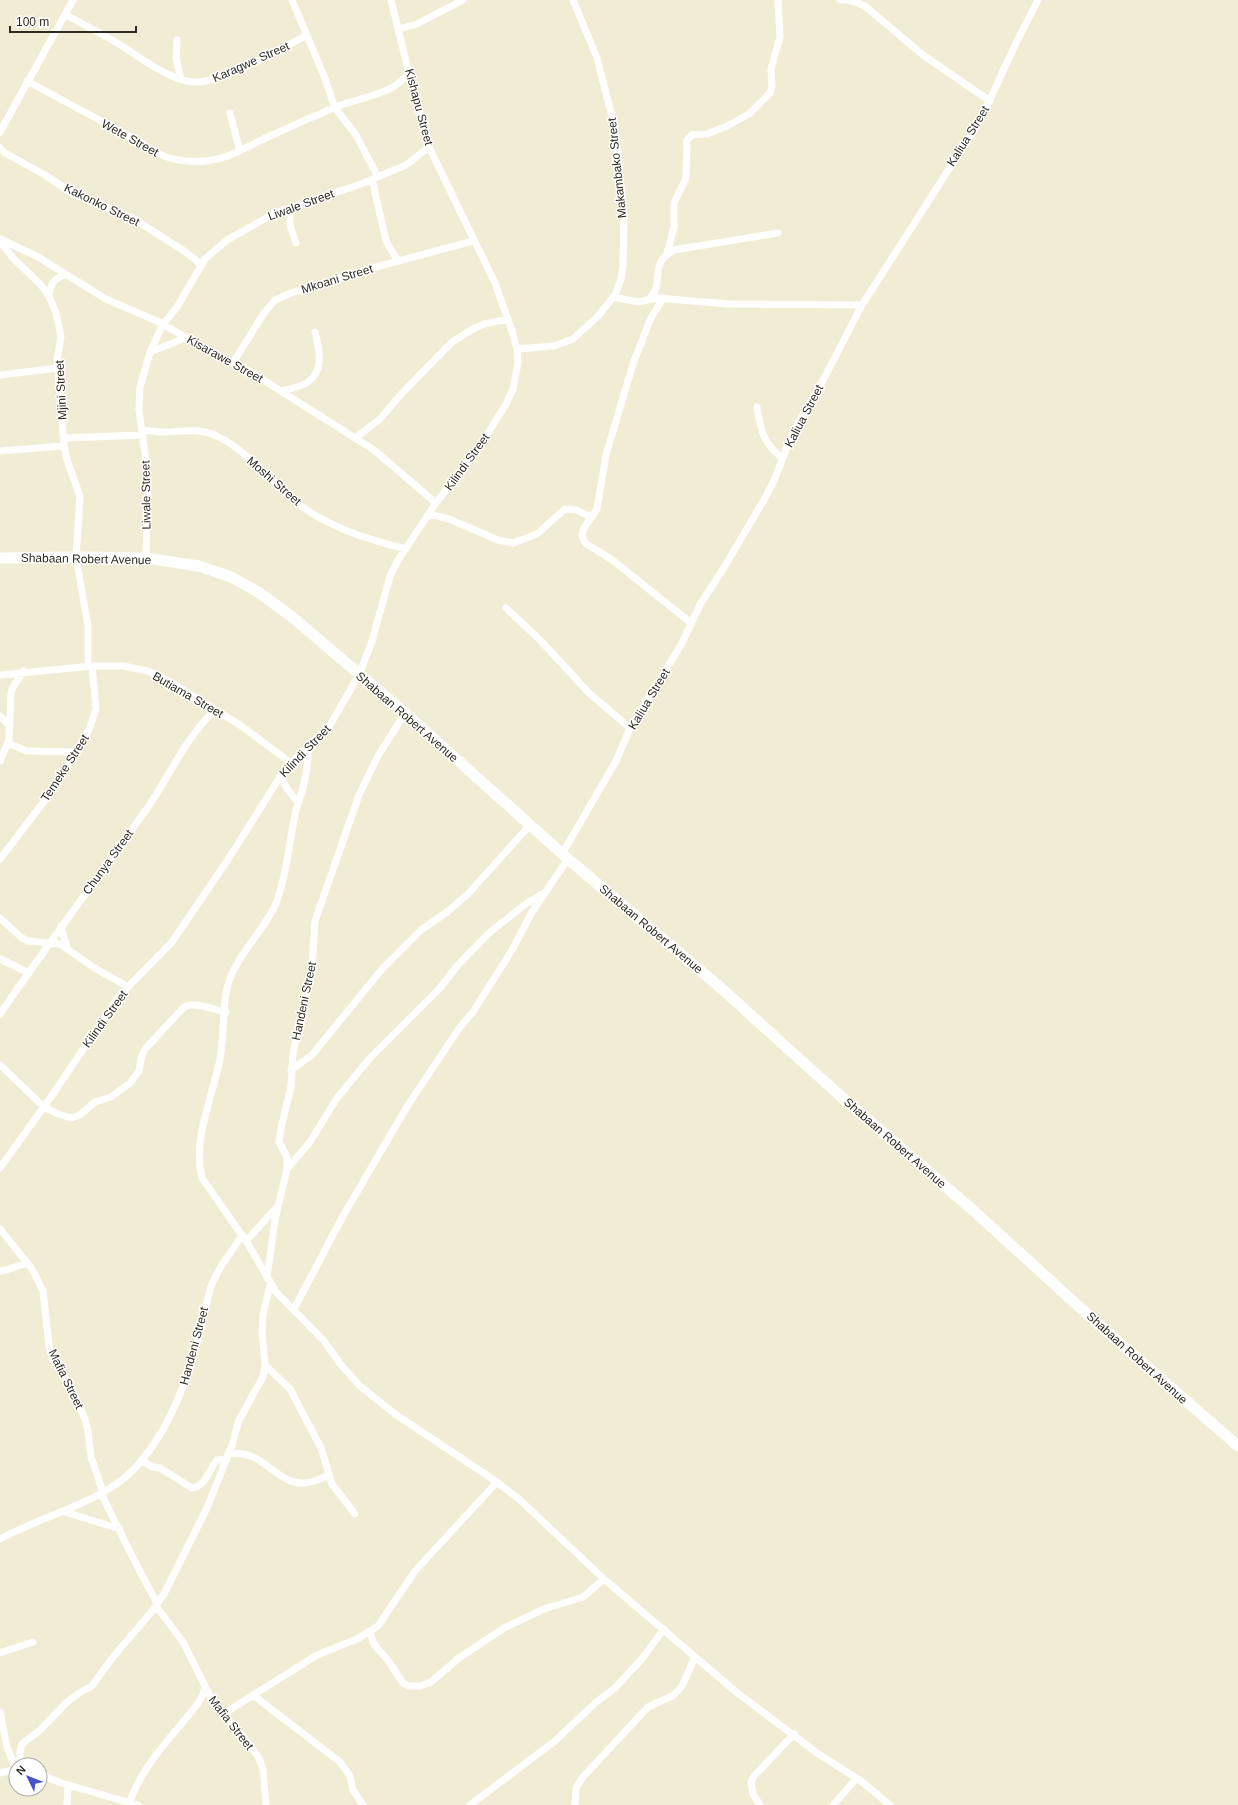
<svg xmlns="http://www.w3.org/2000/svg" width="1238" height="1805" viewBox="0 0 1238 1805" font-family="Helvetica,sans-serif">
  <style>
    .lines { fill: none; stroke-linecap: round; stroke-linejoin: round }
    .minor { stroke: #fff; stroke-width: 7 }
    .primary { stroke: #fff; stroke-width: 11 }
    .labels { text-anchor: middle; stroke-width: 3; stroke-linejoin: round; paint-order: stroke }
    .street-label { font-size: 12px; fill: #2d2c22; stroke: #fff }
  </style>
  <rect width="100%" height="100%" fill="#f1edd4"/>
  <g class="lines">
    <!-- minor -->
    <path class="minor" d="M292,0L324,76L335,108L356,135L378,177
      M840,0H846
      M849,0L865,6L923,55L990,101
      M66,15C81,23 96,31 112,40C135,53 168,81 195,82C220,83 283,48 307,35
      M399,29L417,24L463,0
      M177,40L176,58L181,79
      M27,81L140,142C162,158 178,163 205,161C227,160 248,146 268,137C292,126 316,115 341,105C358,99 377,96 393,87C399,84 404,78 409,74
      M230,113L240,151
      M0,132L73,0
      M0,148L5,153L45,175L73,194L134,219L184,251L202,265
      M372,179L386,241L398,261
      M290,208V225L296,243
      M0,239L38,257L106,299L159,322L222,358L249,371L374,450L436,503
      M0,241L13,258L41,285L49,296L56,313L61,336L57,360L64,446L67,460L80,496L76,557L88,626V666
      M667,253L674,228V203L686,178L687,140L692,135L707,134L727,126L749,114L770,93L772,87L771,69L780,37L778,0
      M49,296C50,285 54,277 66,275
      M613,297L638,302L657,298L728,304L862,305
      M663,298L650,320L633,364L606,455L597,509L584,528L582,535L585,543L611,559L691,623
      M649,299C666,284 647,264 674,250L778,233
      M517,349L554,346L573,339L598,316L615,295L621,279L623,266L624,216L615,128L597,58L573,0
      M150,352L163,324L177,307L205,259L227,240L275,213L361,184L406,165L429,147
      M233,363L264,313L275,300L291,293L365,270L473,241
      M0,375L58,368
      M281,391C289,389 301,387 308,382C325,370 319,349 315,332
      M757,407C760,428 764,446 783,458
      M142,429C169,438 193,423 219,437C250,453 272,483 300,505C330,528 370,540 406,549
      M65,438L143,435
      M355,438L379,420L404,391L452,342L471,330L484,324L508,319
      M0,451L64,446
      M429,514L449,519L498,540L513,543L537,534L565,509L576,510L592,517
      M146,558L148,476L139,410L140,387L150,352L185,338
      M506,608L540,640L589,693L630,728
      M0,675L92,666H123L148,671L172,683L240,725L291,763
      M0,716L9,725
      M8,743L26,751L76,752
      M309,747C308,758 307,771 304,783C302,794 297,804 295,815C289,843 287,873 277,901C266,929 242,948 231,976C221,999 225,1033 220,1059C213,1096 192,1140 202,1178L248,1244L276,1292L324,1341L341,1365L360,1386L395,1414L494,1480L519,1499L604,1579L735,1691L817,1753L861,1781L890,1805
      M0,761L9,740L11,694L13,687L24,671
      M280,776L288,790L298,802
      M562,854L616,761L631,726L681,645L701,603L725,566L765,498L773,483L793,432L821,384L862,305L981,119L1016,43L1038,0
      M0,859L52,791L89,730L96,709L92,666
      M0,918L22,938L28,941L60,944L93,967L128,987
      M61,926L67,948
      M0,959L29,973
      M0,1014C48,944 99,876 148,807C170,775 186,737 215,710
      M0,1065L44,1107L58,1114L71,1118L80,1115L95,1102L111,1097L130,1083L139,1071L142,1055L145,1049L184,1007C193,1001 214,1010 226,1012
      M291,1070L312,1055L382,969L421,930L447,912L468,894L530,825
      M0,1168L53,1094L119,996L172,942L227,861L285,769L330,725L359,675L372,641L390,576L400,557L436,503L480,446L506,404L513,389L518,363L517,349L512,331L495,283L429,147L415,98L391,0
      M287,1169L310,1142L337,1098L370,1058L440,988L457,966L490,932L527,903L542,894
      M0,1229L32,1269L43,1291L49,1346L53,1360L69,1383L85,1419L88,1431L91,1457L103,1492
      M246,1241L277,1207
      M0,1271L6,1270L27,1263
      M267,1278L275,1220L287,1169V1157L279,1142L281,1128L291,1087L293,1053L312,968L315,921L359,795L378,756L405,713
      M294,1309L343,1216L408,1105L460,1027L473,1012L512,950L532,912L568,859
      M265,1365L290,1389L321,1448L332,1484L355,1514
      M228,1454C272,1446 278,1504 328,1475
      M141,1460L152,1467L160,1468L192,1488C207,1486 208,1470 217,1460L227,1459
      M101,1493C119,1530 137,1567 157,1603
      M62,1511L120,1529
      M0,1539C37,1519 80,1508 115,1485C158,1456 184,1392 197,1343C203,1324 205,1303 212,1284C219,1266 232,1252 242,1235
      M156,1606L183,1642L214,1704L243,1736L259,1758L263,1769L266,1805
      M370,1631L373,1642L377,1648L387,1659L403,1683L409,1686H420L431,1682L459,1658L504,1628L544,1609L583,1597L604,1579
      M0,1653L33,1642
      M253,1695L340,1762L350,1776L353,1790L363,1805
      M0,1712L7,1747L16,1769
      M223,1714L317,1655L357,1639L378,1626L415,1571L497,1482
      M20,1765V1751L22,1744L40,1730L66,1703L79,1693L92,1686L113,1657L153,1610L164,1594L207,1508L232,1445L239,1420L263,1377L265,1365L262,1332L263,1314L270,1285
      M0,1773L16,1769
      M40,1774L61,1783L138,1805
      M130,1803C137,1775 165,1743 183,1722C191,1711 202,1702 205,1688
      M67,1805L68,1785
      M470,1805L555,1741L595,1703L615,1688L641,1660L664,1629
      M575,1805L576,1788L582,1778L648,1707L674,1695L682,1686L695,1657
      M760,1805L753,1794L751,1782L754,1776L794,1734
      M833,1805L857,1778"/>
    <!-- primary -->
    <path class="primary" d="M0,558L76,557L146,558L199,566L231,577L258,592L291,616L405,713L568,859L721,988L836,1092L975,1212L1098,1324L1238,1446"/>
  </g>
  <g class="labels">
    <!-- street labels -->
    <g class="street-label">
      <text transform="translate(251 62) rotate(-24)" y="4">Karagwe Street</text>
      <text transform="translate(419 107) rotate(75)" y="4">Kishapu Street</text>
      <text transform="translate(968 136) rotate(-58)" y="4">Kaliua Street</text>
      <text transform="translate(130 138) rotate(29)" y="4">Wete Street</text>
      <text transform="translate(617 168) rotate(-96)" y="4">Makambako Street</text>
      <text transform="translate(102 205) rotate(26)" y="4">Kakonko Street</text>
      <text transform="translate(301 205) rotate(-20)" y="4">Liwale Street</text>
      <text transform="translate(337 279) rotate(-17)" y="4">Mkoani Street</text>
      <text transform="translate(225 359) rotate(29)" y="4">Kisarawe Street</text>
      <text transform="translate(61 390) rotate(-93)" y="4">Mjini Street</text>
      <text transform="translate(804 416) rotate(-62)" y="4">Kaliua Street</text>
      <text transform="translate(467 462) rotate(-54)" y="4">Kilindi Street</text>
      <text transform="translate(274 481) rotate(41)" y="4">Moshi Street</text>
      <text transform="translate(146 495) rotate(-91)" y="4">Liwale Street</text>
      <text transform="translate(86 559) rotate(1)" y="4">Shabaan Robert Avenue</text>
      <text transform="translate(188 695) rotate(30)" y="4">Butiama Street</text>
      <text transform="translate(649 699) rotate(-59)" y="4">Kaliua Street</text>
      <text transform="translate(407 717) rotate(41)" y="4">Shabaan Robert Avenue</text>
      <text transform="translate(305 751) rotate(-46)" y="4">Kilindi Street</text>
      <text transform="translate(65 768) rotate(-57)" y="4">Temeke Street</text>
      <text transform="translate(108 862) rotate(-54)" y="4">Chunya Street</text>
      <text transform="translate(651 929) rotate(40)" y="4">Shabaan Robert Avenue</text>
      <text transform="translate(304 1001) rotate(-78)" y="4">Handeni Street</text>
      <text transform="translate(105 1019) rotate(-54)" y="4">Kilindi Street</text>
      <text transform="translate(895 1143) rotate(41)" y="4">Shabaan Robert Avenue</text>
      <text transform="translate(194 1346) rotate(-75)" y="4">Handeni Street</text>
      <text transform="translate(1137 1358) rotate(42)" y="4">Shabaan Robert Avenue</text>
      <text transform="translate(66 1379) rotate(64)" y="4">Mafia Street</text>
      <text transform="translate(231 1723) rotate(52)" y="4">Mafia Street</text>
    </g>
  </g>
  <!-- north arrow -->
  <g transform="translate(28 1777) rotate(313)"><circle r="19" fill="#ffffff" stroke="#ababa7"/>
  <path d="M0-3L7 15L0 10L-7 15Z" fill="#4554c9"/>
  <text y="-6" font-size="11" font-weight="bold" text-anchor="middle" fill="#2d2c22">N</text>
  </g>
  <!-- scale -->
  <path d="M10 26v6h126v-6" fill="none" stroke="#2d2c22" stroke-width="2"/>
  <text x="16" y="26" font-size="12" fill="#2d2c22" stroke="#ffffff" stroke-width="3" paint-order="stroke">100 m</text>
</svg>
